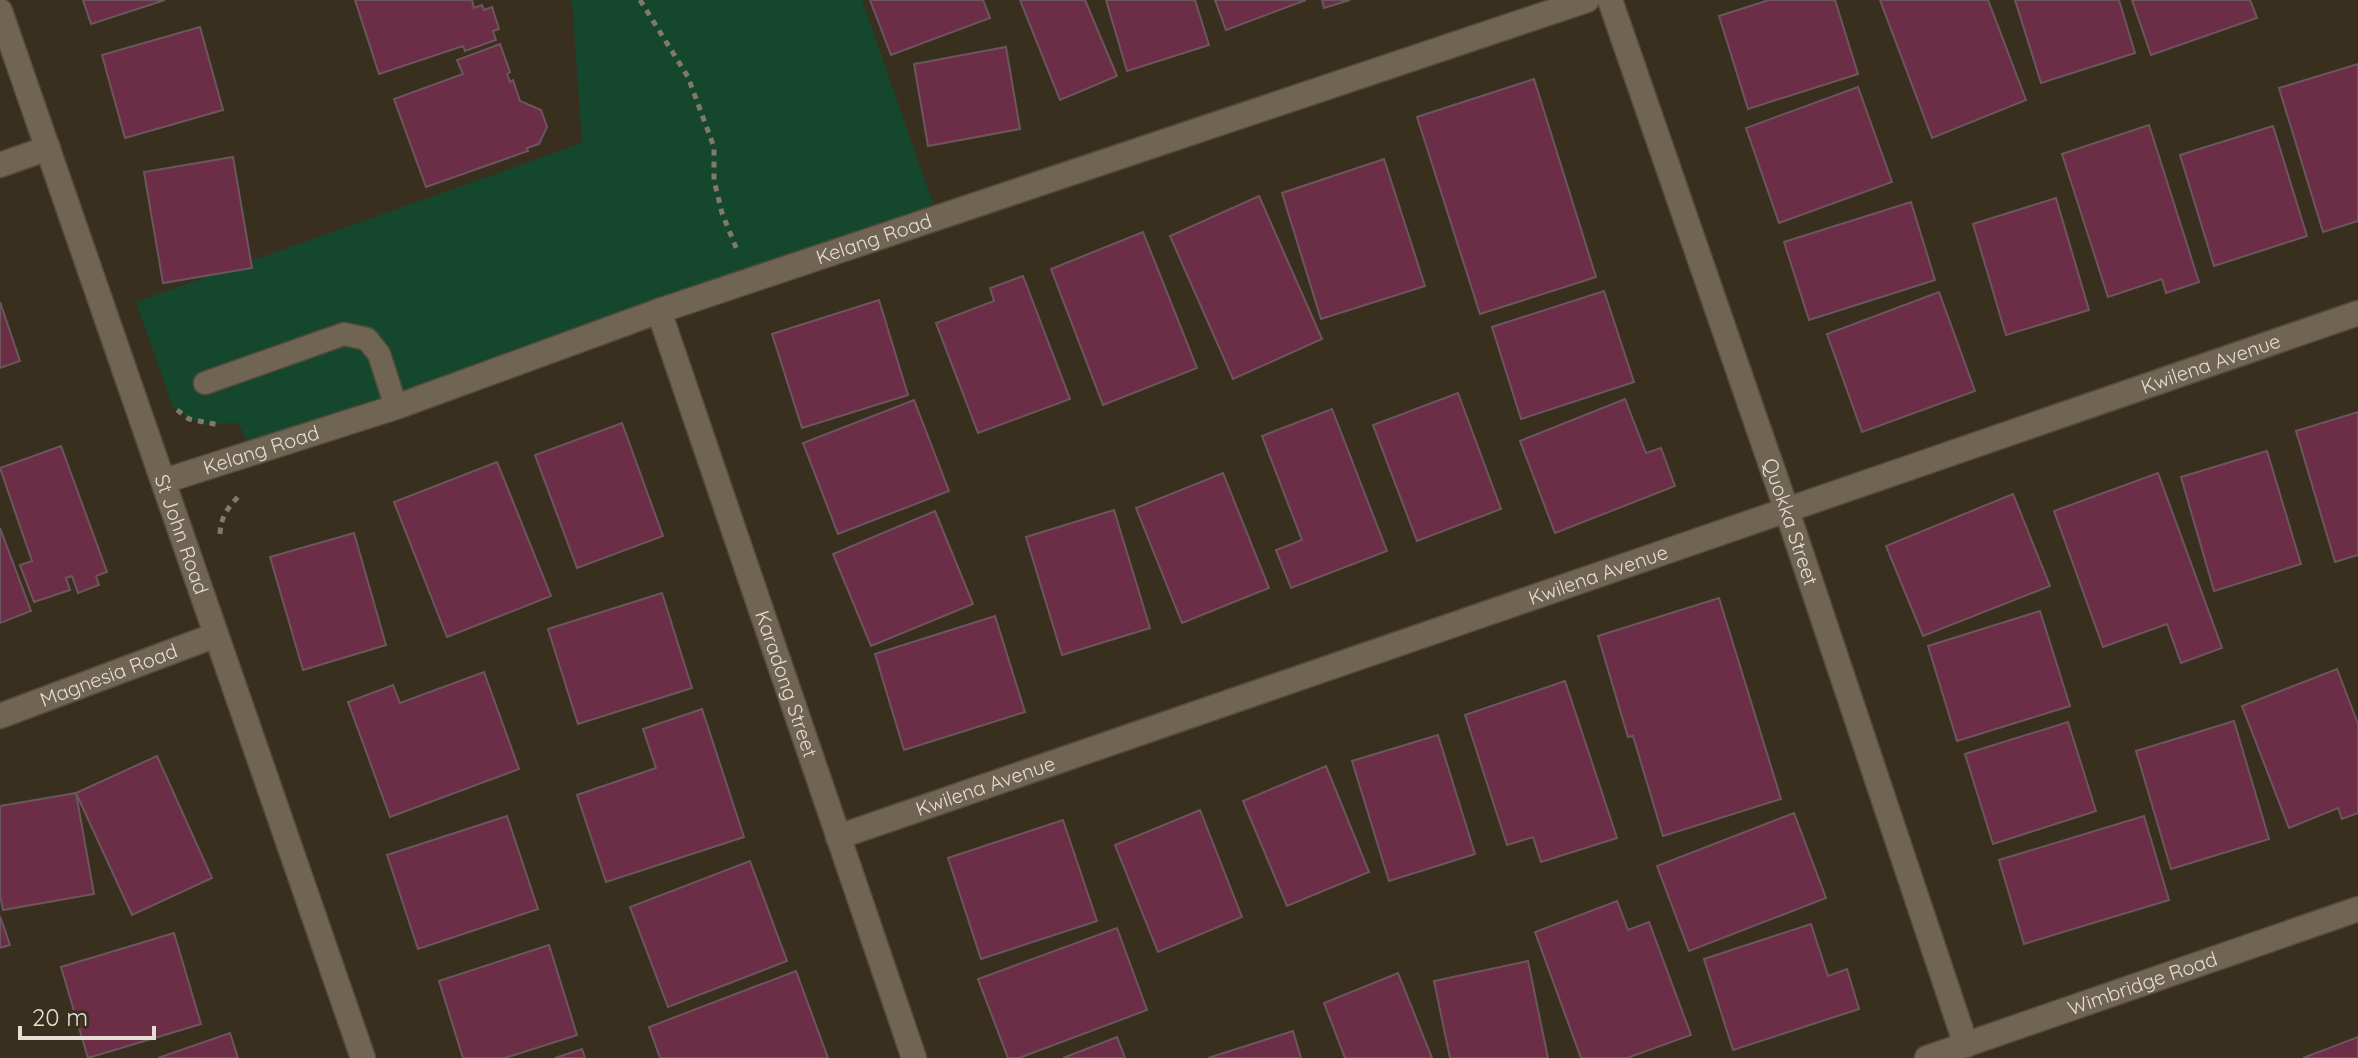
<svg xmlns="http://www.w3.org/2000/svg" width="2358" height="1058" viewBox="0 0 2358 1058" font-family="Quicksand,sans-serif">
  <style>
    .green { fill: #15472e }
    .building { fill: #6c2d47; stroke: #6c565d; stroke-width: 2 }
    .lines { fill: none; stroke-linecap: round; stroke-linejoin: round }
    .lane-casing { stroke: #544b3c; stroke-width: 25 }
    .street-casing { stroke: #544b3c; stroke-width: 27 }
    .path { stroke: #82796b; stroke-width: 5; stroke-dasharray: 6 6; stroke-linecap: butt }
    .lane { stroke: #706452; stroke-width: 22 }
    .street { stroke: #706452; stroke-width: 24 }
    .labels { text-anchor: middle; stroke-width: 6; stroke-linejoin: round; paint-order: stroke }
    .street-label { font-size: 20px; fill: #e5ded4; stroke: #392f1e }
  </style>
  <rect width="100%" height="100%" fill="#392f1e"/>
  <!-- green -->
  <path class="green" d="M572,0H862L938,218L253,452L238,423L206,424L189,419L173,407L136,302L582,143Z"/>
  <!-- building -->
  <path class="building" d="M83,0H165L91,24Z
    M355,0H472L474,8L482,5L484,10L492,7L499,29L493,31L496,40L465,51L463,46L379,74Z
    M870,0H983L990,18L891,55Z
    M1020,0H1085L1117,76L1060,100Z
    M1106,0H1195L1209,45L1127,71Z
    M1215,0H1306L1226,30Z
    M1322,0H1350L1324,8Z
    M1769,0H1835L1858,74L1748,109L1719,16Z
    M1880,0H1988L2026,100L1932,138Z
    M2015,0H2119L2135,53L2041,83Z
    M2132,0H2250L2257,18L2151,55Z
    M200,27L223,110L125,138L102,55Z
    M500,44L510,72L507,74L510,82L513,80L520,101L541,110L547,127L539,144L527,148L528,151L426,187L394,99L463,74L457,60Z
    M1006,47L1020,129L928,146L914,64Z
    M2358,64V221L2323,232L2279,88Z
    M1534,79L1596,277L1480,314L1417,117Z
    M1858,87L1892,182L1779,223L1746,128Z
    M2149,125L2199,282L2166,293L2162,279L2108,297L2062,154Z
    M2273,126L2307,236L2214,266L2180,155Z
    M233,157L252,268L163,283L144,172Z
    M1384,159L1425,286L1321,319L1282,193Z
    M1259,196L1322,339L1233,379L1170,236Z
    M2056,198L2089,310L2006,335L1973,224Z
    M1911,202L1935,280L1809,320L1784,242Z
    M1143,232L1197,368L1103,405L1051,269Z
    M1023,276L1070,399L978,433L936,323L994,301L990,288Z
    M1604,291L1634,382L1521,419L1492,327Z
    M1939,292L1975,391L1862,432L1827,334Z
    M879,300L908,395L802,428L772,334Z
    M0,302L20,361L0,368Z
    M1458,393L1501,509L1417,541L1373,425Z
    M1625,399L1646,453L1661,448L1675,486L1555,533L1520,441Z
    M914,400L949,491L838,534L803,443Z
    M1332,409L1387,551L1291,588L1276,550L1302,540L1262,436Z
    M2358,412V555L2335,562L2296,431Z
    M622,423L663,536L577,568L535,455Z
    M61,446L107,572L96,576L99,585L78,593L72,576L66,578L70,590L34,602L20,565L32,561L0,468Z
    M2267,451L2301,564L2214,591L2181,477Z
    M497,462L551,596L447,637L394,502Z
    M1223,473L1269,588L1182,623L1136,508Z
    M2158,473L2222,648L2181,663L2167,624L2103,647L2054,511Z
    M2013,494L2050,586L1923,636L1886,546Z
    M1114,510L1150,628L1062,655L1026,537Z
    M935,511L973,604L871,646L833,554Z
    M0,528L31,611L0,623Z
    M354,533L386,645L303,670L270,557Z
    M662,593L692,688L578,724L548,629Z
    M1719,598L1781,799L1663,836L1633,736L1628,737L1598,636Z
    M2040,611L2070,706L1957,741L1928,646Z
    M995,616L1025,712L904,750L875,654Z
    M2337,669L2358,724V813L2342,819L2338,808L2289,828L2242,706Z
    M484,672L519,769L390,817L348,702L393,685L400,703Z
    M1565,681L1617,838L1541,862L1533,837L1507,845L1465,715Z
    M702,709L744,837L606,882L577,795L656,768L643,729Z
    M2234,721L2269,839L2171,869L2136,751Z
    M2068,722L2096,811L1993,844L1965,754Z
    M1438,735L1475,854L1389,881L1352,761Z
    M157,756L212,878L132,915L76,793Z
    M1326,766L1369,872L1287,906L1243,801Z
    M76,793L94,894L3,910L0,895V806Z
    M1200,810L1242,917L1158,952L1115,845Z
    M1794,813L1826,898L1689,951L1657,866Z
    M507,816L538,909L418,949L387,855Z
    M2144,816L2169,900L2024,944L1999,860Z
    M1063,820L1097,921L981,959L948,858Z
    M750,861L787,961L668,1007L630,907Z
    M1617,901L1628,930L1649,922L1691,1035L1627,1058H1581L1535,932Z
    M0,916L10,945L0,948Z
    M1811,924L1828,976L1847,969L1859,1009L1733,1050L1704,959Z
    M1117,928L1147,1010L1019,1058H1008L978,979Z
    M174,933L201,1024L88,1058L61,967Z
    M549,945L577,1035L505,1058H463L439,981Z
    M1528,961L1548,1058H1450L1434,981Z
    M796,971L828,1058H660L649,1027Z
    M1398,973L1432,1058H1345L1324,1003Z
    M1293,1031L1301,1058H1208Z
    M230,1033L238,1058H158Z
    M1117,1037L1125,1058H1063Z
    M2358,1037V1058H2303Z
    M582,1049L585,1058H555Z"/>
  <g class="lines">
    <!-- lane casing -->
    <g class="lane-casing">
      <path id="lane" d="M205,383L344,334L367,339L379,354L396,407"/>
    </g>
    <!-- street casing -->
    <g class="street-casing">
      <g id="street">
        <path id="s1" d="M1610,0L1787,511L1966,1045"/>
        <path id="s2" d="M0,11L363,1058"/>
        <path d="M0,165L48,148"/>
        <path id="s3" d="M659,311L914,1058"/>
        <path id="s4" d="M164,481L396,407L659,311L1587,0"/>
        <path id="s5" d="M0,716L216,635"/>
        <path id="s6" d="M838,837L2358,313"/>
        <path id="s7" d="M1927,1058L2358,909"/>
      </g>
    </g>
    <!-- path -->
    <path class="path" d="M640,0L688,77L714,147V180L722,213L737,250
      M177,410L189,419L219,425
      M220,534C221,516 228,507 240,495"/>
    <!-- lane -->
    <use href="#lane" class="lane"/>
    <!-- street -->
    <use href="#street" class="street"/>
  </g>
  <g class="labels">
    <!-- street labels -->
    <g class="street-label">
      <text dy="7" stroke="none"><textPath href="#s4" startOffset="750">Kelang Road</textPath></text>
      <text dy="7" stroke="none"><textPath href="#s6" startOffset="1452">Kwilena Avenue</textPath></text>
      <text dy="7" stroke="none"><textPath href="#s4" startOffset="102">Kelang Road</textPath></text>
      <text dy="7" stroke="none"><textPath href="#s1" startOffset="552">Quokka Street</textPath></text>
      <text dy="7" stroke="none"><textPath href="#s2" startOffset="554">St John Road</textPath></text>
      <text dy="7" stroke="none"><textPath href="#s6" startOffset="804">Kwilena Avenue</textPath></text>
      <text dy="7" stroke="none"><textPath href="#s5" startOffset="116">Magnesia Road</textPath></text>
      <text dy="7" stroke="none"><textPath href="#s3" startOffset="394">Karadong Street</textPath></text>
      <text dy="7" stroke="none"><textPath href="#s6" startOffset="156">Kwilena Avenue</textPath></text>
      <text dy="7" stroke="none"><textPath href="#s7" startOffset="228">Wimbridge Road</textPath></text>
    </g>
  </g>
  <!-- scale -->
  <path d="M20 1026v12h134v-12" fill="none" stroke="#e5ded4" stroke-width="4"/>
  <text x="32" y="1026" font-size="24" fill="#e5ded4" stroke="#392f1e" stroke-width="6" paint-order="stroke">20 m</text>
</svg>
